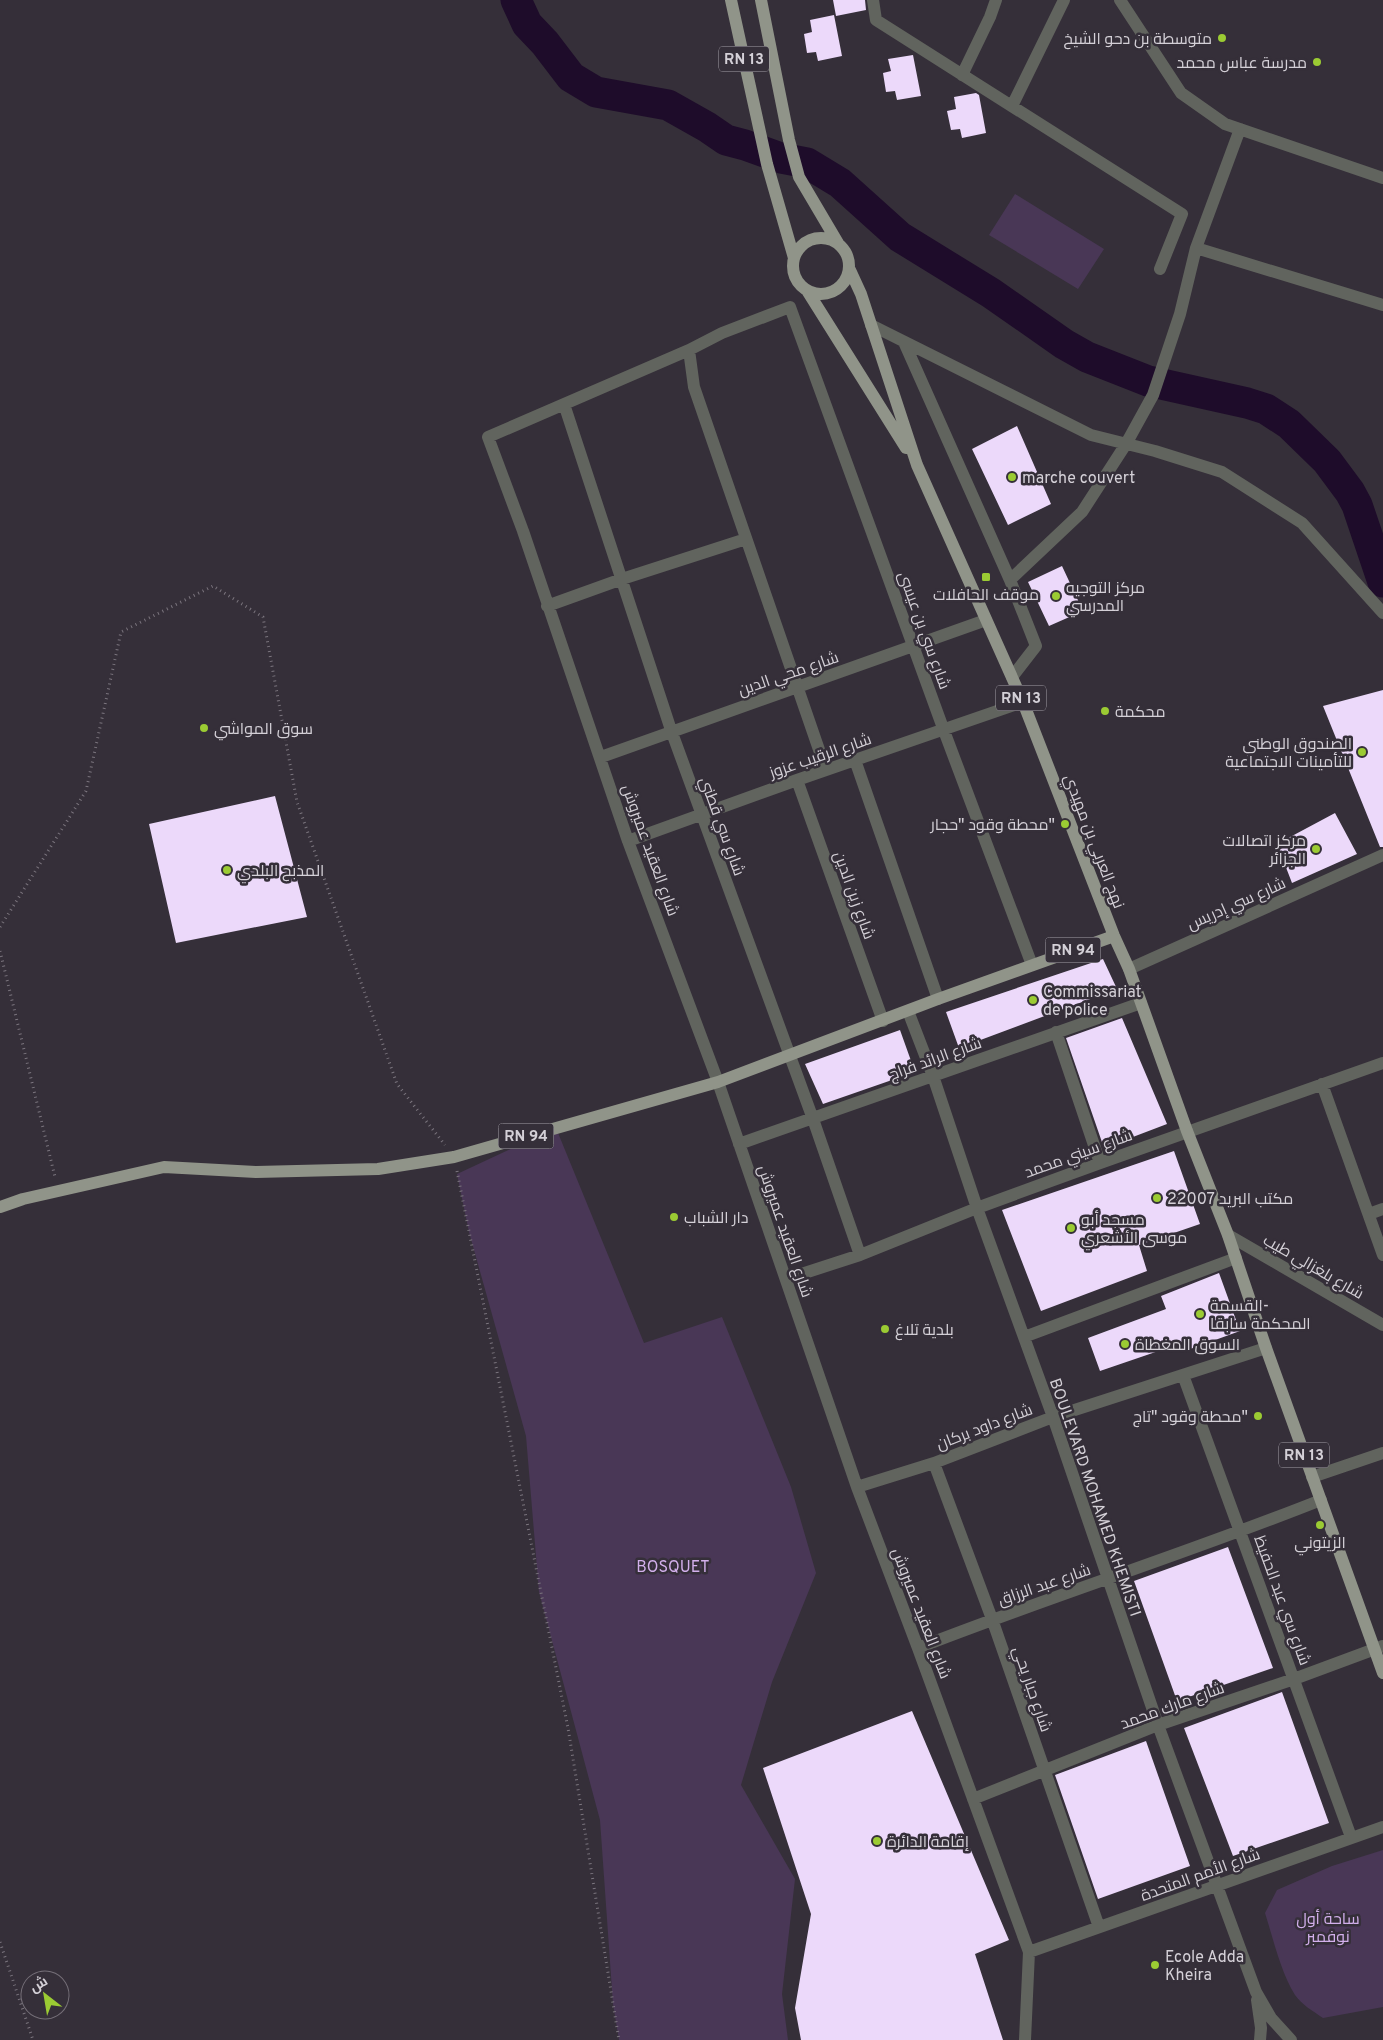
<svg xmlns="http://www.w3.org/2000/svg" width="1383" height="2040" viewBox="0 0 1383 2040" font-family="Overpass,Cairo,sans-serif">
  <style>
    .green { fill: #493756 }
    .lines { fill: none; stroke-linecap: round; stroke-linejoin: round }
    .river { stroke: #1e0c2a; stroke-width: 31 }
    .building { fill: #ecd9fa }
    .path { stroke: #7b757e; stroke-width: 3; stroke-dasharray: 1 4; stroke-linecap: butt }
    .minor { stroke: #61645e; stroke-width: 12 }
    .primary { stroke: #909489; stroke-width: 12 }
    .poi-dot { fill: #9bcb33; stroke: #352f39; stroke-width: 2 }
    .labels { text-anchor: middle; stroke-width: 5; stroke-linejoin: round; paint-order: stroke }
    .shield { fill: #352f39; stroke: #a4a0a8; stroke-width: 1 }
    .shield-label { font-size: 15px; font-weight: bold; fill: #d4d0d7 }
    .poi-label { font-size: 16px; fill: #d4d0d7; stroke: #352f39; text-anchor: start }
    .street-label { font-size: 16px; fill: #d4d0d7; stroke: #352f39 }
    .park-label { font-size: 16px; fill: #d3b0ec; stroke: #352f39 }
  </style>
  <rect width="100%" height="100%" fill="#352f39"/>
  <!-- green -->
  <path class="green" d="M1015,194L1104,249L1078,289L989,235Z
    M556,1128L644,1343L722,1317L791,1487L816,1573L772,1682L741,1785L795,1879L782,1994L788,2040H619L613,2004L600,1820L539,1592L526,1436L469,1232L457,1174Z
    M1383,1850V2007L1323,2018C1313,2011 1302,2005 1295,1995C1281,1973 1273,1938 1265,1913L1277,1890L1332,1866Z"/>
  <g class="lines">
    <!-- river -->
    <path class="river" d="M516,0L527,24L545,43L571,77L596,92L668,105L707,127L726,140L745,145L781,158L807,163L840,183L900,237L991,293L1064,344L1087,357L1148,381L1247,403L1266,409L1289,424L1327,461L1350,492L1357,505L1383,582"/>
  </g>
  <!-- building -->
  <path class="building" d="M833,0H865L866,10L836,16Z
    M834,15L842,56L818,61L816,52L807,53L804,34L812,32L810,20Z
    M913,55L921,96L897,100L895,91L886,92L883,73L891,71L888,59Z
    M976,93L979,95L986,133L962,138L960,129L951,130L947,111L956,109L954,97Z
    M1017,426L1051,504L1008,525L972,449Z
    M1062,566L1083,611L1049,626L1028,582Z
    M1383,690V847H1380L1323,706Z
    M275,796L307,917L176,943L149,824Z
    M1335,813L1357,854L1292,883L1277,844Z
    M1103,959L1117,989L959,1048L946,1012Z
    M1122,1018L1167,1124L1104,1148L1066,1038Z
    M900,1030L915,1072L823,1104L805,1064Z
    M1174,1151L1200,1224L1139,1245L1147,1271L1041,1311L1002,1210Z
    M1219,1273L1240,1331L1182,1352L1179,1344L1100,1371L1088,1338L1166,1309L1161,1296Z
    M1228,1547L1273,1668L1177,1701L1134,1581Z
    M1282,1692L1329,1823L1233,1856L1184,1728Z
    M912,1711L1009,1940L975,1954L1003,2040H801L795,2008L811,1914L763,1768Z
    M1146,1741L1190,1866L1098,1899L1055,1775Z"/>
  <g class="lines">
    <!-- path -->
    <path class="path" d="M0,927L86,791L121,632L213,586L263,617L297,802L397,1084L445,1145
      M0,951L55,1177
      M457,1171L568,1728L619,2040
      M0,1942L33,2040"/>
    <!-- minor -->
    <path class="minor" d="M873,0L876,20L1182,214L1160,269
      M1120,0L1181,93L1225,124L1383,178
      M962,75L990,17L996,0
      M1012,106L1064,0
      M1196,248L1383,305
      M871,325L1091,435L1155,451L1222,472L1302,523L1383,613
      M904,342L1010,580
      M689,350L488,437L523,531L628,841L718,1082L857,1487L918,1648L1029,1952L1025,2040
      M564,404L671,730L813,1119L860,1255
      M547,606L622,579L746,539
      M1012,677L1036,646L1010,580L1082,512L1126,444L1153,395L1180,314L1196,248L1240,129
      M601,757L986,620
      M855,760L938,999
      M826,770L694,387L689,350L722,333L790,307L943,728L1032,965
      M797,780L883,1021
      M628,841L797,780L1023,702
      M1129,969L1383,855
      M908,1011L933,1076L977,1208L1053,1417L1158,1725L1256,1992L1271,2018L1291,2040
      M1056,1032L1100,1163
      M1322,1084L1383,1255
      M739,1144L1141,1003
      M1369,1214L1383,1209
      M1228,1235L1383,1325
      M786,1279L860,1255L977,1208L1100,1163L1383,1063
      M1024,1337L1236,1258
      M1183,1375L1351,1837
      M934,1463L992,1619L1099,1927
      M1312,1477L1383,1453
      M857,1487L934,1463L1053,1417L1266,1348
      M918,1648C1051,1596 1188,1553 1321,1500
      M973,1799L1158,1725L1294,1679L1383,1646
      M1029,1952L1383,1827
      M1257,2000L1261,2028L1260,2040"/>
    <!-- primary -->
    <path class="primary" d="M731,0L767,164L794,258
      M761,0L789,140L799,177L838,243
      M793 266a28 28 0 1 1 56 0a28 28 0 1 1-56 0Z
      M850,270L861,294L917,465L1023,702L1114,936L1129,969L1187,1131L1228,1235L1266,1348L1383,1673
      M808,292L906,448
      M0,1207L23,1199L164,1167L256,1172L378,1169L454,1157L718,1082L938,999L1114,936"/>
  </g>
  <!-- markers -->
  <g class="poi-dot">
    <circle cx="1222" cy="38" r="5"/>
    <circle cx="1317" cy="62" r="5"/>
    <circle cx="1012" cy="477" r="5"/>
    <rect x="981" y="572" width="10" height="10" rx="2.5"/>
    <circle cx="1056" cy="596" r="5"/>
    <circle cx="1105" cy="711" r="5"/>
    <circle cx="204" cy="728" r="5"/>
    <circle cx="1362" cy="752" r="5"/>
    <circle cx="1065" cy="824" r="5"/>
    <circle cx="1316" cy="849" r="5"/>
    <circle cx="227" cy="870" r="5"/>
    <circle cx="1033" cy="1000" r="5"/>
    <circle cx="1157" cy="1198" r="5"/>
    <circle cx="674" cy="1217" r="5"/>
    <circle cx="1071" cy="1228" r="5"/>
    <circle cx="1200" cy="1314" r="5"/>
    <circle cx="885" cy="1329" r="5"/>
    <circle cx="1125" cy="1344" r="5"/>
    <circle cx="1258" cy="1416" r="5"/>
    <circle cx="1320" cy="1525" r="5"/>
    <circle cx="877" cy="1841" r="5"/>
    <circle cx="1155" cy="1965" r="5"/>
  </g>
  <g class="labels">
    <!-- shield labels -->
    <g class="shield">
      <rect x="719" y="46.5" width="50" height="25" rx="4"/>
      <rect x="996" y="685.5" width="50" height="25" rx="4"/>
      <rect x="1045.5" y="937.5" width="55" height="25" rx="4"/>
      <rect x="498.5" y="1123.5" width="55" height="25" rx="4"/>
      <rect x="1279" y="1442.5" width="50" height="25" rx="4"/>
    </g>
    <g class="shield-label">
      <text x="744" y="64">RN 13</text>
      <text x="1021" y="703">RN 13</text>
      <text x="1073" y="955">RN 94</text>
      <text x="526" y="1141">RN 94</text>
      <text x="1304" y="1460">RN 13</text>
    </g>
    <!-- poi labels -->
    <g class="poi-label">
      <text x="1212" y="44" text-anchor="end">متوسطة بن دحو الشيخ</text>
      <text x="1307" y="68" text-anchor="end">مدرسة عباس محمد</text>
      <text x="1022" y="483">marche couvert</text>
      <text x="1066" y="593">مركز التوجيه<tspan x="1066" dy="18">المدرسي</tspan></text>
      <text x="986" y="600" text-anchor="middle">موقف الحافلات</text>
      <text x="1115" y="717">محكمة</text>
      <text x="214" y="734">سوق المواشي</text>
      <text x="1352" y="749" text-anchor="end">الصندوق الوطني<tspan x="1352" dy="18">للتأمينات الاجتماعية</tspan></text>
      <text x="1055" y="830" text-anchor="end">محطة وقود "حجار"</text>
      <text x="1306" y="846" text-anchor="end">مركز اتصالات<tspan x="1306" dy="18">الجزائر</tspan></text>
      <text x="237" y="876">المذبح البلدي</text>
      <text x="1043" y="997">Commissariat<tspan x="1043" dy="18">de police</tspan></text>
      <text x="1167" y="1204">مكتب البريد 22007</text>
      <text x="684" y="1223">دار الشباب</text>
      <text x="1081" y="1225">مسجد أبو<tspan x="1081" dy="18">موسى الأشعري</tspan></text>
      <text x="1210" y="1311">القسمة-<tspan x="1210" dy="18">المحكمة سابقا</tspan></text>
      <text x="895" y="1335">بلدية تلاغ</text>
      <text x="1135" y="1350">السوق المغطاة</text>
      <text x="1248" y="1422" text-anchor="end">محطة وقود "تاج"</text>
      <text x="1320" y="1548" text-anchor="middle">الزيتوني</text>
      <text x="887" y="1847">إقامة الدائرة</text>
      <text x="1165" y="1962">Ecole Adda<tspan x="1165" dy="18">Kheira</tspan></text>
    </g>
    <!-- street labels -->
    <g class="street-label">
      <text transform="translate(925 630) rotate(70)" y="6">شارع سي بن عيسى</text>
      <text transform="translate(788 673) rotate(-19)" y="6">شارع محي الدين</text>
      <text transform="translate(820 755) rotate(-19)" y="6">شارع الرقيب عزوز</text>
      <text transform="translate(723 826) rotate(70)" y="6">شارع سي قطني</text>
      <text transform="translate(1095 841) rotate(69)" y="6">نهج العربي بن مهيدي</text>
      <text transform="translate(651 850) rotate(70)" y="6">شارع العقيد عميروش</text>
      <text transform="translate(855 895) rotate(70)" y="6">شارع زين الدين</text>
      <text transform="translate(1236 903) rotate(-24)" y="6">شارع سي إدريس</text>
      <text transform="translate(935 1058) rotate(-20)" y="6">شارع الرائد فراج</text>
      <text transform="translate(1078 1153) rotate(-20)" y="6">شارع سيني محمد</text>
      <text transform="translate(786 1231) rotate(71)" y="6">شارع العقيد عميروش</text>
      <text transform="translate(1314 1266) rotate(30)" y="6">شارع بلغزالي طيب</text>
      <text transform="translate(984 1426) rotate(-21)" y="6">شارع داود بركان</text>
      <text transform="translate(1096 1497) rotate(71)" y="6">BOULEVARD MOHAMED KHEMISTI</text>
      <text transform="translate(1044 1584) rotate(-19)" y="6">شارع عبد الرزاق</text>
      <text transform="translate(1283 1600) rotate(70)" y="6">شارع سي عبد الحفيظ</text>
      <text transform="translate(922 1613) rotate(69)" y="6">شارع العقيد عميروش</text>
      <text transform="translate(1033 1689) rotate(71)" y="6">شارع جبار يحي</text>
      <text transform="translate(1172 1705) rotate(-20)" y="6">شارع مارك محمد</text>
      <text transform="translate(1200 1874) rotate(-20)" y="6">شارع الأمم المتحدة</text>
    </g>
    <!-- park labels -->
    <g class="park-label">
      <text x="673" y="1572">BOSQUET</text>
      <text x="1328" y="1924">ساحة أول<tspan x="1328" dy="18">نوفمبر</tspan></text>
    </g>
  </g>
  <!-- north arrow -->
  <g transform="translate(45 1995) rotate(329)"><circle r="24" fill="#352f39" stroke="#756f78"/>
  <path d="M0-4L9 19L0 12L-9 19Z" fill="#9bcb33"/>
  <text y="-8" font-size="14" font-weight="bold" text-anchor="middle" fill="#d4d0d7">ش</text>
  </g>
</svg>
